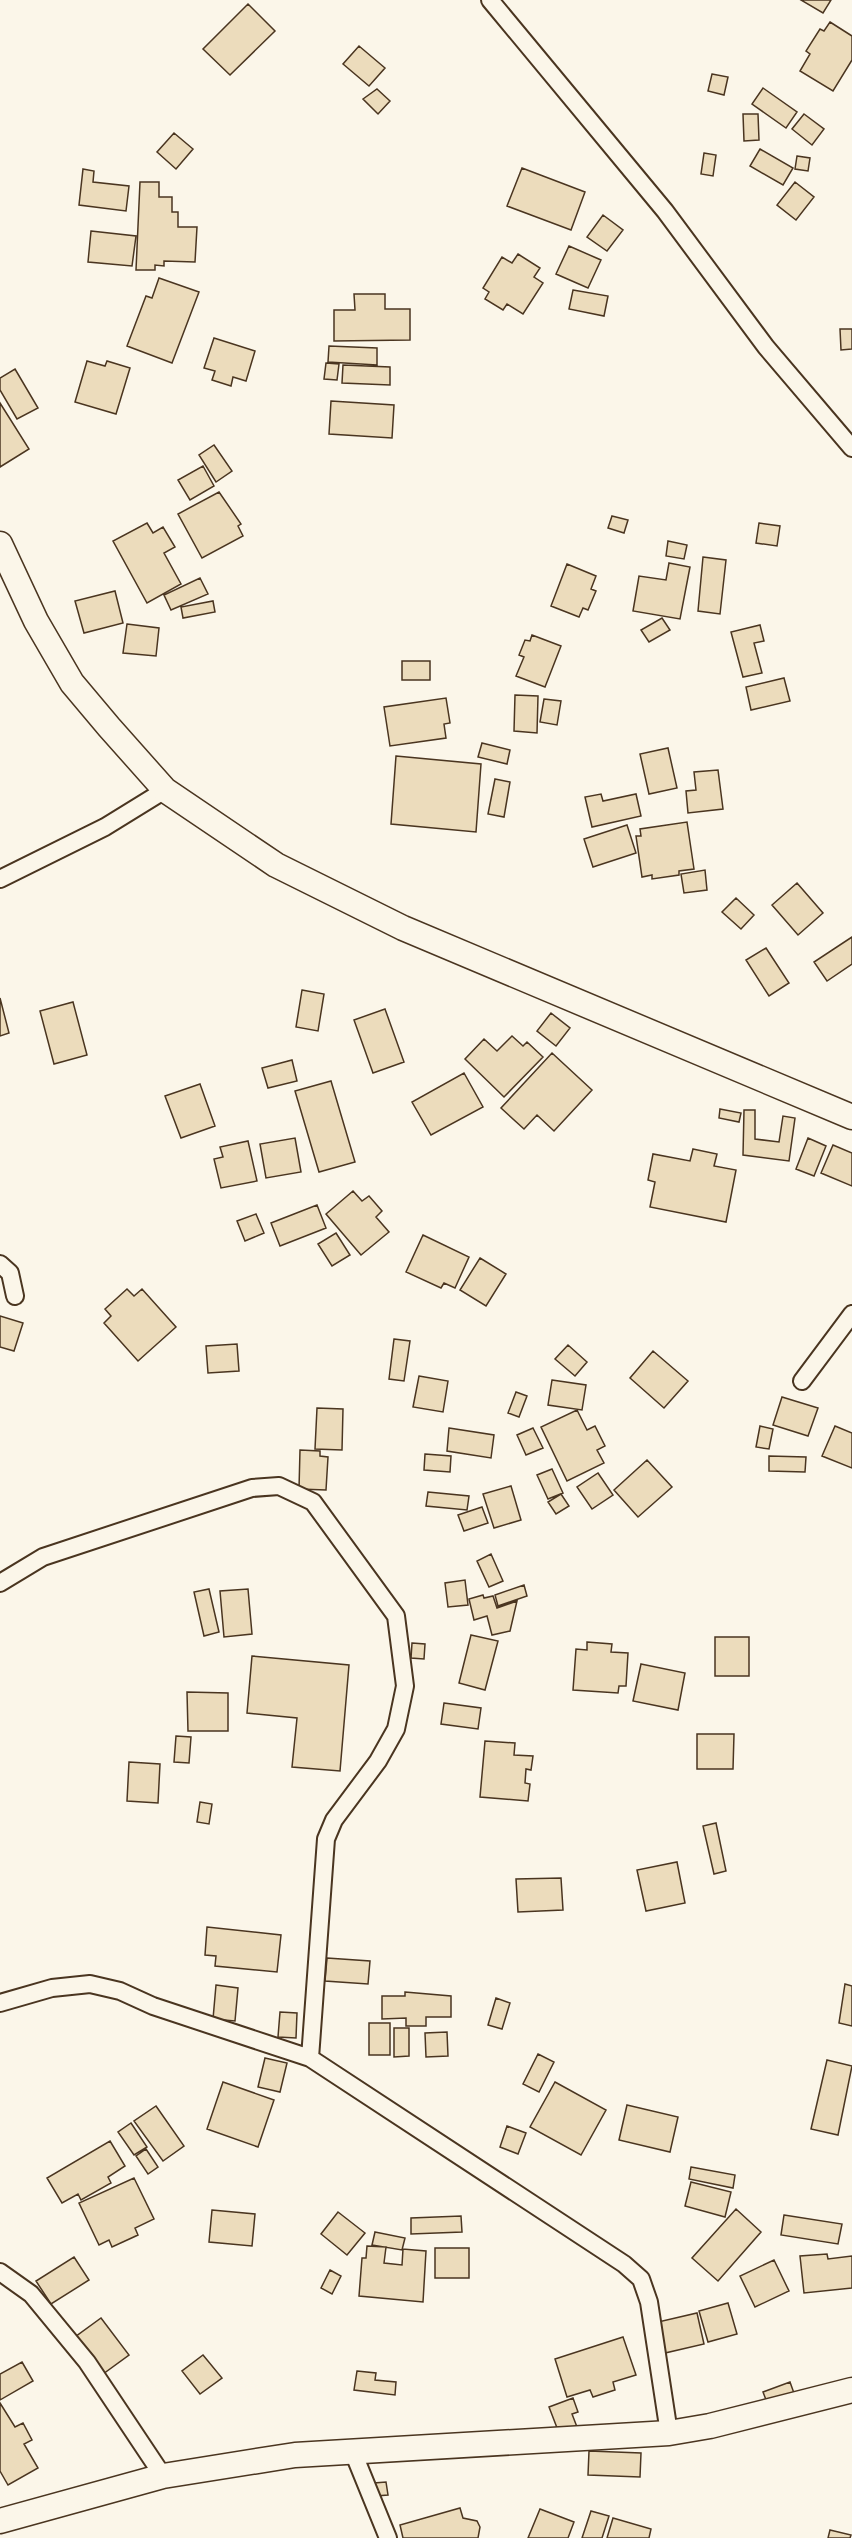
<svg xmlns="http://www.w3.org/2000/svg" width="852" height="2538" viewBox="0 0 852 2538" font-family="Rubik,sans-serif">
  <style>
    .building { fill: #ecdcbc; stroke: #4a3520; stroke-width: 1.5 }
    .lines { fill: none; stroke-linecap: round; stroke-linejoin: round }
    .street-casing { stroke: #4a3520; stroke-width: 20 }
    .secondary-casing { stroke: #4a3520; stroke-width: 27 }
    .street { stroke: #fbf6e9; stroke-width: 16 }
    .secondary { stroke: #fbf6e9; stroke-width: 24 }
  </style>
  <rect width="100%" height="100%" fill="#fbf6e9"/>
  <!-- building -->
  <path class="building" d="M801,0H831L823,13Z
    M248,4L275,31L230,75L203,49Z
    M830,22L852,36V60L833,91L800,71L810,54L806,51L820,29L824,31Z
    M359,46L385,68L369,86L343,64Z
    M712,74L728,77L724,95L708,91Z
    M763,88L797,112L786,128L752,104Z
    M377,89L390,101L378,114L363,99Z
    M743,114H758L759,140L744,141Z
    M804,114L824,129L812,145L792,129Z
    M174,133L193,149L176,169L157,152Z
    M760,149L793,168L783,185L750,166Z
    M704,153L716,155L713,176L701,174Z
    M797,156L810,158L808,171L795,169Z
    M522,168L585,192L571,230L507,206Z
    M83,169L94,171L93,182L129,186L126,211L79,205Z
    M140,182H159V197H172V212H178V227H197L195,262L164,261V266L155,265V270H136Z
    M795,182L814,197L796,220L777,205Z
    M603,215L623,230L607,251L587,237Z
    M91,231L136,236L132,266L88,262Z
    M569,246L601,260L588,288L556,274Z
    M518,254L540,268L534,277L543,283L523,314L507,304L503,310L485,299L489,292L483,288L502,257L512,263Z
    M159,278L199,292L172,363L127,346L146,296L152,298Z
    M573,290L608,296L604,316L569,309Z
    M354,294H385V309H410V340L334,341V310H355Z
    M840,329H852V349L841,350Z
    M214,338L255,351L246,381L233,377L231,386L212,380L215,371L204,368Z
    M329,346L377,348V365L328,362Z
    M87,361L105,366L107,361L130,368L116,414L75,402Z
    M326,363L339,364L337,380L324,379Z
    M343,365L390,367V385L342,383Z
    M15,369L38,408L17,419L0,390V378Z
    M331,401L394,405L392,438L329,434Z
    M0,403L29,449L0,467Z
    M214,445L232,471L216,482L199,455Z
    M203,466L214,486L190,500L178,480Z
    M219,492L241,524L238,526L243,536L202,558L178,514Z
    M612,516L628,520L624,533L608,528Z
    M147,523L153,533L163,527L175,547L164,553L181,584L147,603L113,541Z
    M759,523L780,526L777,546L756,543Z
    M668,541L687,545L684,559L666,556Z
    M703,557L726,560L720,614L698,611Z
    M669,563L690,567L680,619L633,611L639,576L666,580Z
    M567,564L596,576L591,589L596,591L588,610L583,608L579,617L551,606Z
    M200,578L208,594L171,610L164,595Z
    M115,591L123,623L84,633L75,601Z
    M213,601L215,612L183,618L181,607Z
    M662,618L670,630L649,642L641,630Z
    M127,624L159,628L156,656L123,653Z
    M760,625L764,641L754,643L762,673L743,677L731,632Z
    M532,635L561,646L545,687L516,676L524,657L519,655L525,640L530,641Z
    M402,661H430V680H402Z
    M784,678L790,701L751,710L746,687Z
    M515,695L538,696L537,733L514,731Z
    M446,698L450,723L444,724L446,738L390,746L384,707Z
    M544,699L561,701L557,725L540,722Z
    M482,743L510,750L507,764L478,757Z
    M668,748L677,788L649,794L640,754Z
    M396,756L481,764L476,832L391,824Z
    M718,770L723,809L688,813L686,791L696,790L694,772Z
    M495,779L510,782L504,817L488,814Z
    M601,794L603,801L636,794L641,816L592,827L585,797Z
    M687,822L694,869L679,871V875L652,879V875L642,877L636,836H641L640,829Z
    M627,825L636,853L593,867L584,839Z
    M705,870L707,890L684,893L681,874Z
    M797,883L823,913L798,935L772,905Z
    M736,898L754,915L741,929L722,912Z
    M852,937V964L827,981L814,962Z
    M766,948L789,983L769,996L746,960Z
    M302,990L324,994L318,1031L296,1027Z
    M0,998L9,1033L0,1036Z
    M73,1002L87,1055L54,1064L40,1011Z
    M385,1009L404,1062L373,1073L354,1020Z
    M551,1013L570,1028L556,1046L537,1031Z
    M512,1036L523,1046L527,1042L543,1057L504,1097L465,1059L484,1039L497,1051Z
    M552,1053L592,1090L554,1131L537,1115L524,1129L501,1108Z
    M292,1060L297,1081L268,1088L262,1068Z
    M464,1073L483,1107L431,1135L412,1102Z
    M331,1081L355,1162L319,1172L295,1091Z
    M200,1084L215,1126L181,1138L165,1096Z
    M720,1109L741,1113L739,1122L719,1118Z
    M744,1110H755V1139L779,1142L783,1116L795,1118L789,1161L743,1155Z
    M295,1138L301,1172L266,1178L260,1144Z
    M808,1138L826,1146L814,1176L796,1169Z
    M248,1141L257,1181L221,1188L214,1159L223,1157L220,1147Z
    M833,1145L852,1153V1186L821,1173Z
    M693,1149L717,1154L714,1166L736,1170L726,1222L650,1207L655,1182L648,1180L653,1154L690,1161Z
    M353,1191L362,1201L369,1196L382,1211L376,1217L389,1232L361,1255L326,1214Z
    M317,1205L326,1228L280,1246L271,1223Z
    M256,1214L264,1233L245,1241L237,1221Z
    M336,1233L350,1255L332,1266L318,1244Z
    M423,1235L469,1257L455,1288L444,1283L441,1288L406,1272Z
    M480,1258L506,1274L486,1306L460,1290Z
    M127,1289L134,1296L142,1289L176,1327L138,1361L104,1323L111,1316L105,1309Z
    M0,1316L23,1323L14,1351L0,1347Z
    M394,1339L410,1341L404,1381L389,1379Z
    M237,1344L239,1371L208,1373L206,1346Z
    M568,1345L587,1362L575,1376L555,1359Z
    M653,1351L688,1381L664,1408L630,1378Z
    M419,1376L448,1381L443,1412L413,1407Z
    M552,1380L586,1385L582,1410L548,1405Z
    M516,1392L527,1396L519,1417L508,1413Z
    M782,1397L818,1408L808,1436L773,1425Z
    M317,1408L343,1409L342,1450L315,1449Z
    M577,1410L587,1430L595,1426L605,1446L597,1450L604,1463L567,1481L541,1427Z
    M760,1426L773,1429L769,1449L756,1447Z
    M835,1426L852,1433V1468L822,1456Z
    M449,1428L494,1435L491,1458L447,1451Z
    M533,1428L543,1448L526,1455L517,1435Z
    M300,1450L320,1451V1456L328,1457L326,1490L299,1489Z
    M425,1454L451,1456L450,1472L424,1470Z
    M769,1456L806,1457L805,1472L769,1471Z
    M647,1460L672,1487L638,1517L614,1490Z
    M552,1469L563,1493L548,1499L537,1475Z
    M598,1473L613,1495L592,1509L577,1487Z
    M511,1486L521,1520L494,1528L483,1494Z
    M428,1492L469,1496L467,1510L426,1506Z
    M561,1494L569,1506L556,1514L548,1502Z
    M482,1507L488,1523L464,1531L458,1515Z
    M491,1554L503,1581L489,1587L477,1561Z
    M465,1580L468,1605L448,1607L445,1583Z
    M524,1585L527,1596L498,1606L495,1595Z
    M209,1589L219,1632L204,1636L194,1592Z
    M248,1589L252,1634L224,1637L220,1591Z
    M483,1595L484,1598L493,1596L497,1608L517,1601L510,1631L492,1635L487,1616L474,1620L469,1599Z
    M471,1635L498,1641L485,1690L459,1683Z
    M715,1637H749V1676H715Z
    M587,1642L612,1644L611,1652L628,1653L626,1686H619L618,1693L573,1690L576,1649L587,1650Z
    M412,1643L425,1644L424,1659L411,1658Z
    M252,1656L349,1665L340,1771L292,1767L297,1718L247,1713Z
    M641,1664L685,1673L678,1710L633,1701Z
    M187,1692L228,1693V1731H188Z
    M444,1703L481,1708L478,1729L441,1724Z
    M697,1734H734L733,1769H697Z
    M176,1736L191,1737L189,1763L174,1762Z
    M485,1741L515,1743L514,1755L533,1756L531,1770L526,1769L525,1783L530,1784L528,1801L480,1797Z
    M129,1762L160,1764L158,1803L127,1801Z
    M200,1802L212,1804L209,1824L197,1822Z
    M716,1823L726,1871L714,1874L703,1826Z
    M677,1862L685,1903L646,1911L637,1870Z
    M561,1878L563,1910L518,1912L516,1879Z
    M207,1927L281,1935L277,1972L215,1966L216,1956L205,1955Z
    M327,1958L370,1961L368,1984L325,1981Z
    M845,1984L852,1986V2026L839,2023Z
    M216,1985L238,1988L235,2021L213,2019Z
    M405,1992L451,1996V2017H426V2026H406V2018L382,2019V1996H405Z
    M496,1998L510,2003L502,2029L488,2025Z
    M280,2012L297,2013L296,2038L278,2037Z
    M369,2023H390V2055H369Z
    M394,2028H409V2056L394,2057Z
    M447,2032L448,2056L426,2057L425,2033Z
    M538,2054L554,2062L539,2092L523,2084Z
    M265,2058L287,2063L280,2092L258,2087Z
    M827,2060L852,2066L838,2135L811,2129Z
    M223,2082L274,2100L258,2147L207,2129Z
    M555,2082L606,2110L581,2155L530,2127Z
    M627,2105L678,2117L670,2152L619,2140Z
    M156,2106L184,2146L163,2161L134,2121Z
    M131,2123L147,2147L134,2155L118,2132Z
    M507,2126L526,2133L518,2154L500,2147Z
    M110,2141L125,2166L108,2177L111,2183L81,2200L78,2194L62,2203L47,2178Z
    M146,2149L158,2167L148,2174L136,2156Z
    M691,2167L735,2175L733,2188L689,2179Z
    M134,2178L154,2219L135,2228L138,2235L112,2247L109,2240L99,2245L79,2203Z
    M691,2182L731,2192L725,2217L685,2206Z
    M736,2209L761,2232L718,2281L692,2258Z
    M212,2210L255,2214L252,2246L209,2242Z
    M338,2212L365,2233L347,2255L321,2234Z
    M784,2215L842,2224L838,2244L781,2235Z
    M461,2216L462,2232L411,2234V2218Z
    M375,2232L405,2238L402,2250L372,2245Z
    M367,2246L386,2247L384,2263L402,2265L403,2249L426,2251L423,2302L359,2296L362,2258H366Z
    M435,2248H469V2278H435Z
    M827,2254L828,2259L852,2256V2288L804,2293L800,2256Z
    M74,2257L89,2280L51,2304L36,2281Z
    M774,2260L789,2291L755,2307L740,2276Z
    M330,2270L341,2276L332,2294L321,2288Z
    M728,2303L737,2334L708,2342L699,2311Z
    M697,2313L704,2344L665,2353L658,2322Z
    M101,2318L129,2355L103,2374L75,2337Z
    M623,2337L636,2375L613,2382L615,2390L593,2397L590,2390L567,2397L555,2359Z
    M203,2355L222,2378L200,2394L182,2371Z
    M22,2362L33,2381L0,2400V2374Z
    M357,2371L376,2373L375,2380L396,2382L395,2395L354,2390Z
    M790,2382L795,2396L768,2405L763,2392Z
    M573,2398L578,2412L572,2414L577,2427L559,2433L549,2407Z
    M0,2403L15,2427L23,2423L32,2440L24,2444L38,2468L8,2485L0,2471Z
    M589,2451L641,2453L640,2477L588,2475Z
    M386,2482L388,2495L376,2496L374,2483Z
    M460,2508L463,2518L477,2521L480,2527L478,2538H403L400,2525Z
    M540,2509L574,2522L568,2538H528Z
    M591,2511L609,2516L602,2538H582Z
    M613,2518L651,2529L649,2538H607Z
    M830,2530L851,2535L850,2538H828Z"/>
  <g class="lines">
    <!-- street casing -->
    <g class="street-casing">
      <path id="street" d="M490,0L665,211L766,347L852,448
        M0,879L105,827L165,790
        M0,1264L10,1273L15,1296
        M802,1381L852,1314
        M0,1583L43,1557L252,1488L279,1486L313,1502L396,1616L405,1686L396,1729L378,1761L334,1820L326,1839L310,2058
        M0,2003L52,1988L90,1984L120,1991L153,2006L310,2058L624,2264L641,2279L649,2302L669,2433
        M0,2272L31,2294L87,2362L163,2476
        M353,2452L388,2538"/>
    </g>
    <!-- secondary casing -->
    <g class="secondary-casing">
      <path id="secondary" d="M0,544L36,621L72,683L109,727L165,790L276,865L403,928L852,1117
        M0,2521L163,2476L295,2455L669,2433L710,2426L852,2390"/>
    </g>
    <!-- street -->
    <use href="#street" class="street"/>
    <!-- secondary -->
    <use href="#secondary" class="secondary"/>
  </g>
</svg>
